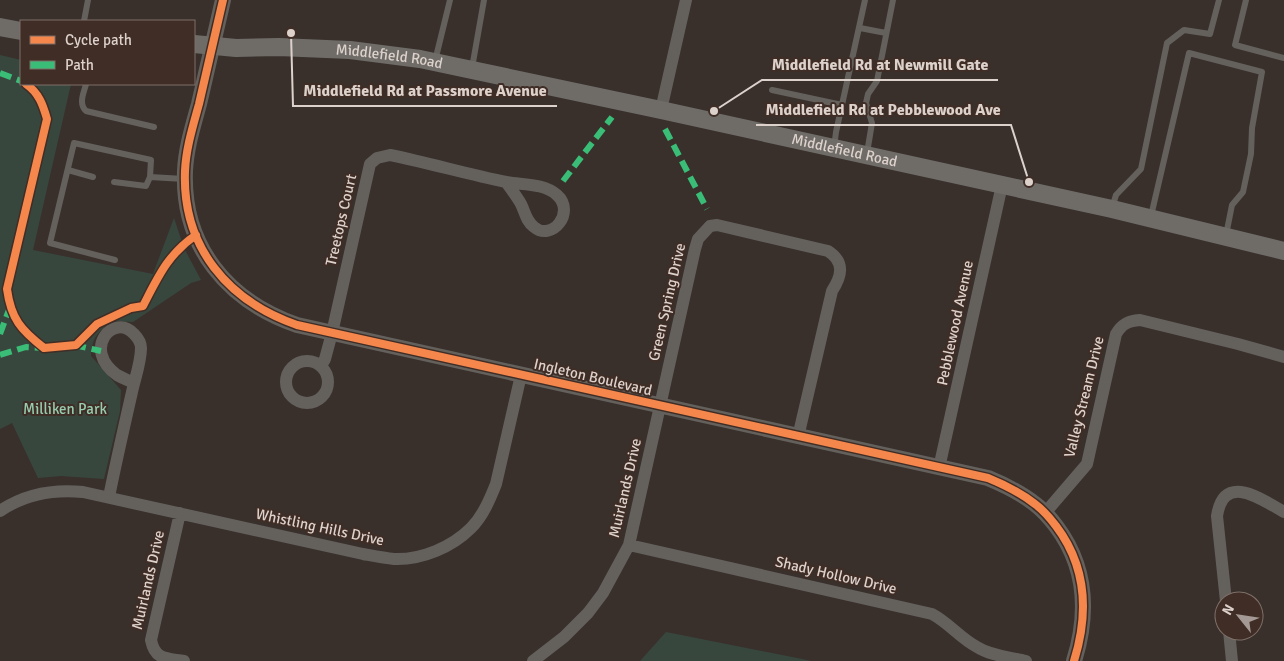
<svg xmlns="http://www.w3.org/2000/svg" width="1284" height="661" viewBox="0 0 1284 661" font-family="Signika,sans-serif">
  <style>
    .green { fill: #38473e }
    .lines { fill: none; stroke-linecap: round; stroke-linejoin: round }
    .service { stroke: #64615d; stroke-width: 6 }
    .minor { stroke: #64615d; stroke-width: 12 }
    .tertiary { stroke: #64615d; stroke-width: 16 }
    .secondary { stroke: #6f6c68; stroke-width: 18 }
    .quiet { stroke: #3abd76; stroke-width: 6; stroke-dasharray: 12 6; stroke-linecap: butt }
    .cycleway-casing { stroke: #3f2d26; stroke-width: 11 }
    .cycleway { stroke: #f5874c; stroke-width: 8 }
    .labels { text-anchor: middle; stroke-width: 4; stroke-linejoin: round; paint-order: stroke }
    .street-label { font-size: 15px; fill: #ddd1cc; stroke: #3f2d26 }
    .park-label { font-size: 15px; fill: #97ceb0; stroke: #3f2d26 }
    .leader { fill: none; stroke: #ddd1cc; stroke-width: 2 }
    .callout-dot { fill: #ddd1cc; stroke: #3f2d26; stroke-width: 2 }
    .callout-label { font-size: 16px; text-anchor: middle; font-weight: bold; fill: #ddd1cc; stroke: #3f2d26; stroke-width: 4; stroke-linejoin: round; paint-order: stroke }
  </style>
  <rect width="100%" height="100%" fill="#39302c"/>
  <!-- green -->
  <path class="green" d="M0,55L21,60V84H71L33,250L153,274L174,218L184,248L201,280L191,283L133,322L112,321C98,332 92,337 91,356L121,390L120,411L104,479L61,476L38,478L12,423L0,429Z
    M666,632L802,659L811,661H640Z"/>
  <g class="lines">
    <!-- service -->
    <path class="service" d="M1246,0L1235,45L1284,58
      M84,21L88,0
      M860,28L886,33
      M435,61L450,0
      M472,68L484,0
      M86,84C84,93 78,103 86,111L154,127
      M772,90L842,105
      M834,148L836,132L865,0
      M867,153L872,123L866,103L868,94L877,81L893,0
      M68,170L93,177
      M114,182L146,186L150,177
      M1112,208L1116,195L1141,169L1167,43L1184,30L1210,34L1219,0
      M1151,216L1189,53L1262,72L1252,128L1251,154L1243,192L1232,205L1226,235
      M115,260L50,243L74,143L151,160L150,177L184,179"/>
    <!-- minor -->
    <path class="minor" d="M661,110L686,0
      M286 382a21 21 0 1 1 42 0a21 21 0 1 1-42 0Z
      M321,366L325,359L332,333L370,164L377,158L390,155C429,163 467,174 506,182C522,185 544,183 557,195C576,212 552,242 534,227C526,221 525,212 521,204C517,197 511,189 506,182
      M939,468L1002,185
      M109,497C116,462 124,427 132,392C135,378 141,362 141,348C141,342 138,338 134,334C114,312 81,349 117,375C122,378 128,380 134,383
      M0,511C25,494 53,489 83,492L363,554C374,556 384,558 394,559C422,560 452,547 471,528C483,516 490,499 496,484L521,375
      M180,513L151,640C155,660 166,658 184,661
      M1045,513L1087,464L1116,334C1122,324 1128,321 1140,320L1238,344L1284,357
      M629,545L932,614C949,623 960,638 977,647C991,656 1010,657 1026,661
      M1226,601L1217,516C1224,472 1261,499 1284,512
      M1229,631L1232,661
      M533,661L564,637L588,613L603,593L629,545L695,249L698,239L710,226L717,225L828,251C845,262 842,276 832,291L798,437"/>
    <!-- tertiary -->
    <path class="tertiary" d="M223,0C215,35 207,69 199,104C193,126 186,148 185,171C182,247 228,301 297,325L988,478C1005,485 1021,493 1035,504C1043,510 1050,518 1056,526C1087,567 1089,613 1074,661"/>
    <!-- secondary -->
    <g class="secondary">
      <path d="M0,27L21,31"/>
      <path id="s1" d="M194,44L236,48L279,47L350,50L420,59L661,110L1112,209L1284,251"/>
    </g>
    <!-- quiet -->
    <path class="quiet" d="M0,73L21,81
      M665,129L707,209
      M563,181L612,117
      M0,334L10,307
      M74,345L101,351
      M0,355L26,347L44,348"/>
    <!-- cycleway casing -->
    <g class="cycleway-casing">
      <path id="cycleway" d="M223,0C215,35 207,69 199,104C193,126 186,148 185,171C182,247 228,301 297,325L988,478C1005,485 1021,493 1035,504C1043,510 1050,518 1056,526C1087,567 1089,613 1074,661
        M26,84C39,93 43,105 47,119L7,289C11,319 21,330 44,348L76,345L97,324L131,308L143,306C158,277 168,254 196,235"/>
    </g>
    <!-- cycleway -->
    <use href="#cycleway" class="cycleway"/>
  </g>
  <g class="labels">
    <!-- street labels -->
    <g class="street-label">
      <text dy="5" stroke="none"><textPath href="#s1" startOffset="196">Middlefield Road</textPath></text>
      <text dy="5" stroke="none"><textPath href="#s1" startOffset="661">Middlefield Road</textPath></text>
      <text transform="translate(341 220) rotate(-77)" y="5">Treetops Court</text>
      <text transform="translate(667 302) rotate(-77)" y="5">Green Spring Drive</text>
      <text transform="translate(955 323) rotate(-78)" y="5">Pebblewood Avenue</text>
      <text transform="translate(593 377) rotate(13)" y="5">Ingleton Boulevard</text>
      <text transform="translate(1084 397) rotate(-76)" y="5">Valley Stream Drive</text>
      <text transform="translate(625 488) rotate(-77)" y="5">Muirlands Drive</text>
      <text transform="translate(320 527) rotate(12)" y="5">Whistling Hills Drive</text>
      <text transform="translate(836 575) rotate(13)" y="5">Shady Hollow Drive</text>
      <text transform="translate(148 580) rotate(-77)" y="5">Muirlands Drive</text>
    </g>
    <!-- park labels -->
    <g class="park-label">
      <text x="65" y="414">Milliken Park</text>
    </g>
  </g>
  <!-- callouts -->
  <path class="leader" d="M714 111L762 80H998M291 33L293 106H557M1029 182L1011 125H756"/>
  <g class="callout-dot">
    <circle cx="714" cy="111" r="5"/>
    <circle cx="291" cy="33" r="5"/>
    <circle cx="1029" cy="182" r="5"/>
  </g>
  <g class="callout-label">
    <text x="880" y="70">Middlefield Rd at Newmill Gate</text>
    <text x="425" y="96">Middlefield Rd at Passmore Avenue</text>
    <text x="883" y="115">Middlefield Rd at Pebblewood Ave</text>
  </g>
  <!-- legend -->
  <rect x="20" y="20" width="175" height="65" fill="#3f2d26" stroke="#7e6f68"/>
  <rect x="30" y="36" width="25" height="8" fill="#f5874c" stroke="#7e6f68"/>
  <text x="65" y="45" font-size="15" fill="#ddd1cc">Cycle path</text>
  <rect x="30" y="61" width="25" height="8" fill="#3abd76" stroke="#7e6f68"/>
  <text x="65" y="70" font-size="15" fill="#ddd1cc">Path</text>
  <!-- north arrow -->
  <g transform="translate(1239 616) rotate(300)"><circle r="24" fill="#3f2d26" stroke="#7e6f68"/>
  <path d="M0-4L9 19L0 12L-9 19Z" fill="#a49994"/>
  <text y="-8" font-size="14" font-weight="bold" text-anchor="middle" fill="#ddd1cc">N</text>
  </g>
</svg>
